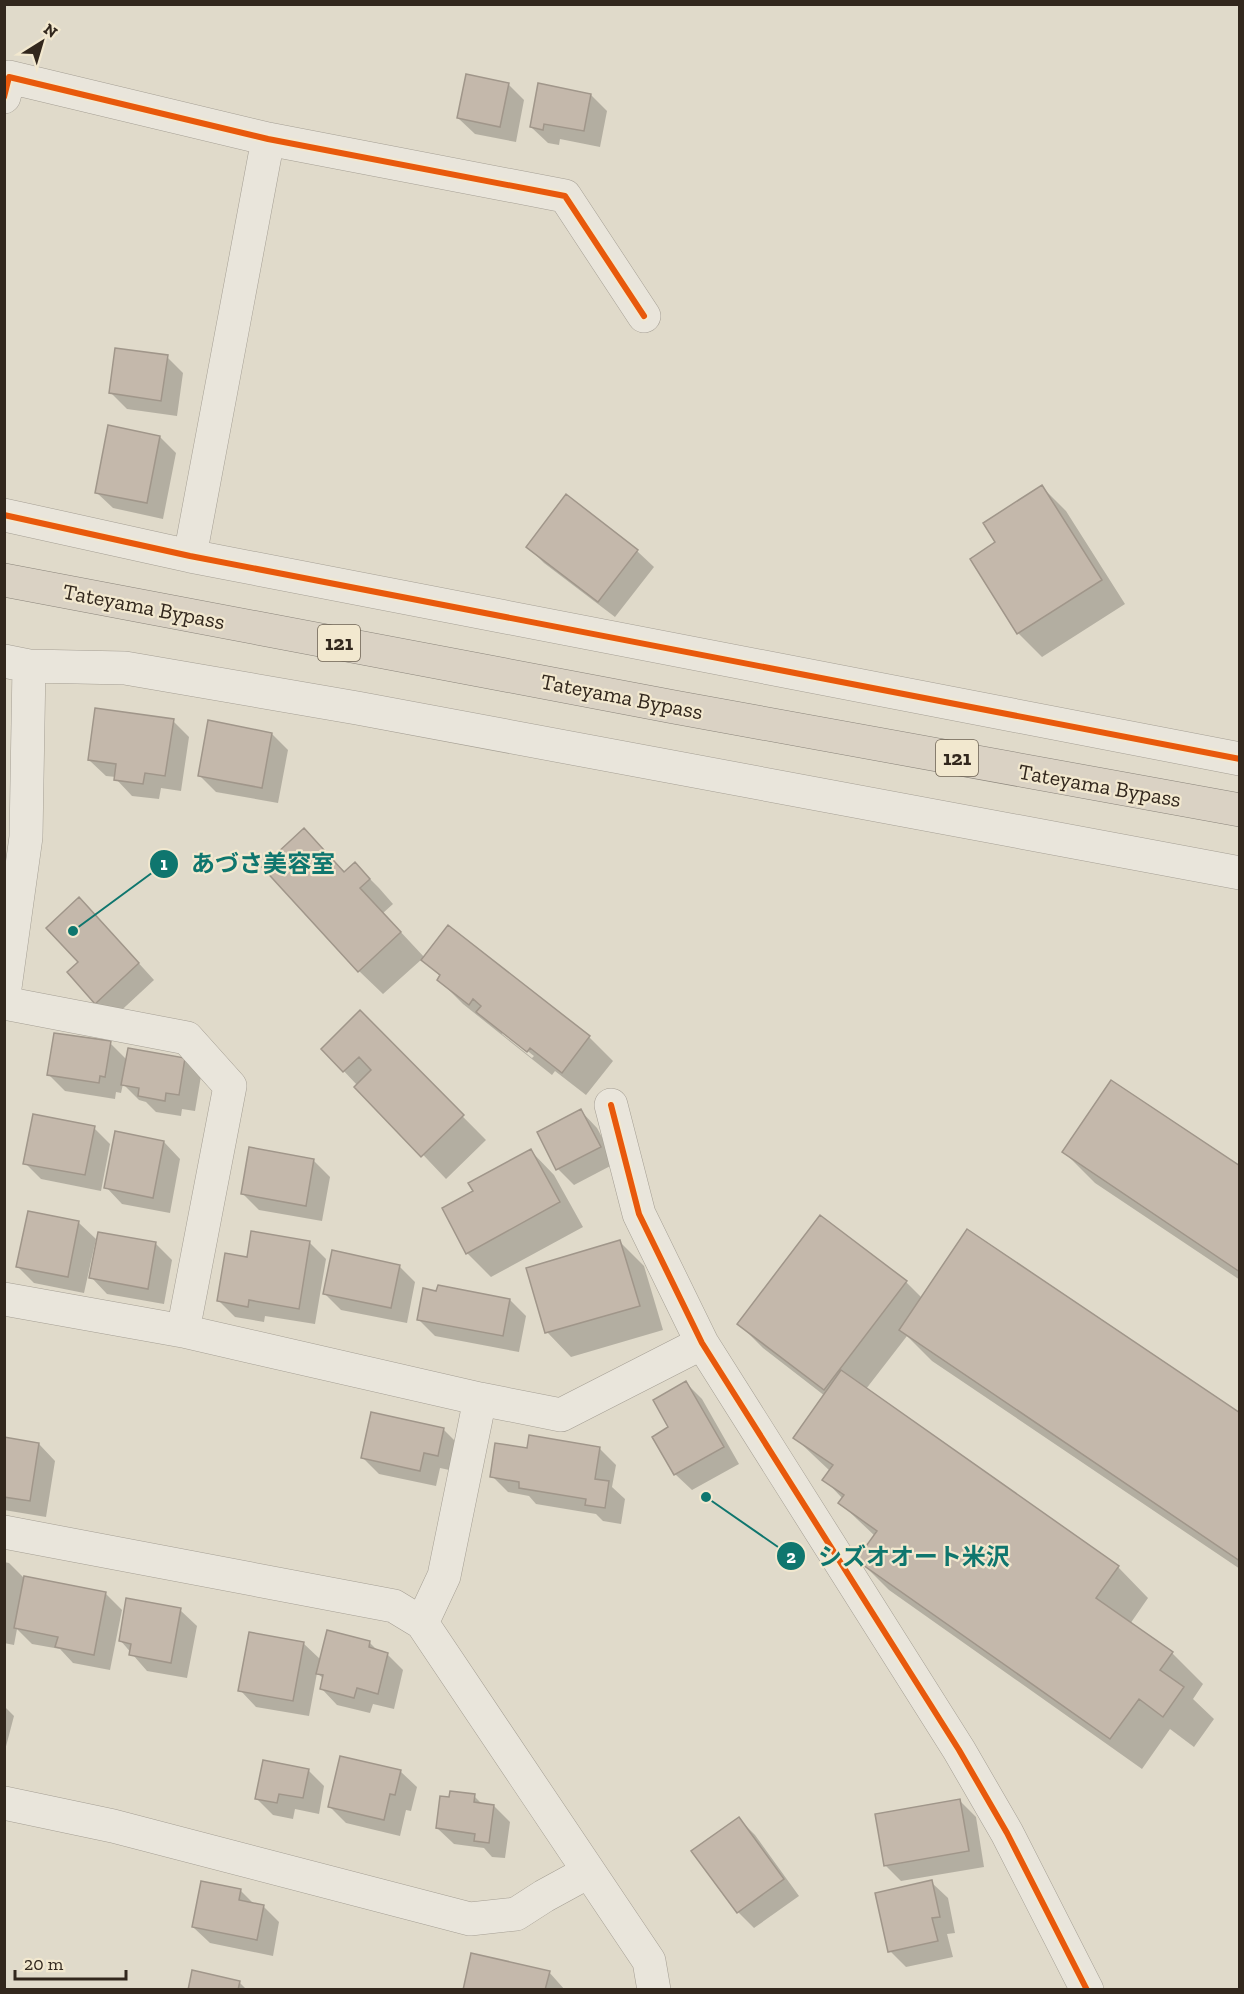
<svg xmlns="http://www.w3.org/2000/svg" width="1244" height="1994" viewBox="0 0 1244 1994" font-family="'Zilla Slab','Noto Sans JP',serif">
  <style>
    .shadow { fill: #0003; fill-rule: evenodd }
    .building { fill: #c4b8ab; stroke: #a0968a; stroke-width: 1.5 }
    .lines { fill: none; stroke-linecap: round; stroke-linejoin: round }
    .minor-casing { stroke: #a59f94; stroke-width: 34 }
    .trunk-casing { stroke: #8a847a; stroke-width: 34 }
    .minor { stroke: #e9e5db; stroke-width: 33 }
    .trunk { stroke: #dad2c4; stroke-width: 33 }
    .cycleway-casing { stroke: #f2e8cf; stroke-width: 10 }
    .cycleway { stroke: #e8590c; stroke-width: 6 }
    .labels { text-anchor: middle; stroke-width: 4.5; stroke-linejoin: round; paint-order: stroke }
    .shield { fill: #f2e8cf; stroke: #6c6152; stroke-width: 1.5 }
    .shield-label { font-size: 21px; font-weight: bold; fill: #32271d }
    .street-label { font-size: 22px; fill: #32271d; stroke: #f2e8cf }
    .leader { fill: none; stroke: #0f766e; stroke-width: 2 }
    .callout-dot { fill: #0f766e; stroke: #f2e8cf; stroke-width: 2 }
    .mark-label { font-size: 18px; text-anchor: middle; font-weight: bold; fill: #fff }
    .callout-label { font-size: 24px; text-anchor: middle; font-weight: bold; fill: #0f766e; stroke: #f2e8cf; stroke-width: 4.5; stroke-linejoin: round; paint-order: stroke }
  </style>
  <rect width="100%" height="100%" fill="#e0daca"/>
  <!-- shadow -->
  <path class="shadow" d="M508,84L524,100L516,142L475,134L458,118Z
    M591,95L607,111L600,147L560,139L559,145L548,143L531,127Z
    M167,357L183,373L177,416L127,409L110,392Z
    M160,437L176,453L163,519L113,508L96,492Z
    M1042,487L1066,511L1125,604L1042,657L1018,633L972,559L998,543Z
    M566,496L637,551L654,567L615,617L544,563L528,547Z
    M173,721L189,737L181,791L161,788L159,799L132,796L116,779V777L106,776L89,760Z
    M272,734L288,750L278,803L216,792L200,776Z
    M304,830L346,873L355,864L379,888L393,904L383,913L425,958L589,1037L613,1061L586,1095L555,1071L552,1075L463,1004L439,980L441,977L422,959L383,994L359,971ZM502,1031L534,1056L532,1058L502,1034Z
    M95,915L154,980L112,1019L96,1003L80,963Z
    M360,1013L486,1140L446,1179L323,1049Z
    M110,1043L127,1060L185,1059L201,1076L195,1111L182,1109L181,1116L156,1112L146,1102L139,1100L123,1084L121,1093L116,1092L115,1099L65,1091L48,1074Z
    M581,1111L597,1128L616,1163L574,1185L558,1169Z
    M94,1128L110,1144L101,1191L41,1179L25,1163Z
    M164,1142L180,1159L170,1213L122,1204L106,1187Z
    M530,1150L554,1175L583,1227L491,1277L467,1253L475,1191Z
    M1064,1152L1240,1168V1280L1095,1183Z
    M313,1160L330,1177L322,1221L259,1210L243,1194Z
    M29,1212L79,1223L96,1239L84,1293L34,1283L18,1267Z
    M99,1234L156,1244L172,1260L164,1304L107,1294L91,1277Z
    M309,1242L326,1259L315,1324L265,1316L264,1322L235,1317L219,1301L248,1258Z
    M620,1242L644,1266L663,1330L571,1357L547,1332Z
    M399,1266L415,1282L407,1323L341,1310L325,1294Z
    M906,1282L922,1298L1240,1414V1569L932,1361L907,1336L866,1389L1118,1567L1148,1598L1130,1624L1172,1653L1203,1684L1193,1699L1214,1719L1194,1747L1170,1729L1142,1769L889,1590L858,1559L875,1536L840,1503L843,1499L824,1479L830,1471L795,1438L825,1396L763,1348L739,1324Z
    M510,1300L526,1316L519,1352L435,1336L419,1320Z
    M686,1383L702,1399L739,1464L692,1490L675,1474Z
    M443,1429L459,1445L454,1471L440,1468L436,1486L379,1474L363,1458Z
    M4,1439L39,1444L55,1461L46,1517L4,1510Z
    M599,1448L616,1465L612,1487L625,1499L621,1524L603,1521L596,1514L536,1504L529,1496L508,1492L492,1476L528,1450Z
    M4,1562L9,1563L25,1579L105,1593L122,1610L110,1670L73,1663L60,1649L32,1644L17,1629L14,1645L4,1643Z
    M180,1610L197,1626L187,1678L147,1671L120,1640Z
    M369,1642L379,1652L387,1654L403,1670L394,1709L373,1704L370,1713L337,1705L321,1688L324,1679L317,1673L309,1716L256,1707L240,1690L303,1643L321,1660Z
    M4,1706L14,1716L4,1754Z
    M308,1770L324,1786L319,1814L295,1809L293,1819L273,1815L257,1799Z
    M400,1771L417,1787L411,1811L406,1810L400,1836L346,1823L330,1807Z
    M474,1796L483,1805L494,1806L510,1822L505,1858L492,1857L484,1848L454,1844L437,1828Z
    M960,1801L976,1817L984,1867L901,1881L885,1865Z
    M739,1819L755,1835L799,1896L754,1928L738,1912Z
    M931,1882L948,1898L955,1933L947,1934L953,1957L906,1967L890,1951Z
    M240,1890L254,1904L263,1906L279,1922L273,1956L210,1943L193,1927Z
    M549,1972L565,1990H464Z
    M239,1982L247,1990H190Z"/>
  <!-- building -->
  <path class="building" d="M466,74L509,83L500,127L457,118Z
    M538,83L591,94L584,131L544,124L543,130L530,127Z
    M115,348L168,355L161,401L109,393Z
    M108,425L160,436L147,503L95,493Z
    M1042,485L1102,580L1017,634L970,559L995,542L983,523Z
    M566,494L638,550L598,602L526,547Z
    M95,708L174,719L165,776L145,773L143,784L114,780L116,764L88,760Z
    M208,720L272,733L262,788L198,776Z
    M304,828L344,872L355,862L370,879L360,888L401,932L358,972L262,867Z
    M79,897L139,963L95,1004L67,972L78,962L46,928Z
    M448,925L590,1036L562,1073L530,1048L527,1052L476,1012L481,1006L473,999L469,1005L437,980L440,975L421,960Z
    M360,1010L464,1115L421,1157L354,1087L371,1070L359,1057L343,1072L321,1049Z
    M54,1033L111,1041L105,1077L100,1076L99,1083L47,1075Z
    M128,1048L185,1058L179,1095L166,1093L165,1101L138,1096L139,1088L121,1085Z
    M1111,1080L1240,1166V1272L1062,1152Z
    M581,1109L601,1147L556,1170L537,1132Z
    M33,1114L95,1126L85,1175L23,1164Z
    M115,1131L164,1141L153,1198L104,1188Z
    M249,1147L314,1159L306,1206L241,1194Z
    M531,1149L560,1202L466,1254L442,1208L473,1191L468,1183Z
    M28,1211L79,1221L68,1277L16,1267Z
    M820,1215L907,1281L824,1390L737,1324Z
    M967,1229L1240,1413V1561L899,1330Z
    M251,1231L310,1241L299,1309L249,1300L248,1307L217,1301L225,1253L247,1257Z
    M98,1232L156,1242L148,1289L89,1278Z
    M620,1240L640,1306L545,1333L526,1268Z
    M332,1250L400,1265L391,1308L323,1294Z
    M438,1285L510,1299L503,1336L417,1320L423,1288L436,1291Z
    M841,1370L1119,1566L1096,1598L1173,1652L1160,1670L1184,1687L1163,1717L1139,1699L1110,1739L856,1560L877,1531L838,1503L844,1495L822,1480L833,1465L793,1438Z
    M686,1381L724,1447L674,1475L652,1437L668,1427L653,1400Z
    M371,1412L444,1428L438,1456L424,1453L420,1471L361,1458Z
    M529,1435L600,1447L595,1479L609,1481L605,1508L585,1505L586,1499L519,1488V1482L490,1477L495,1443L527,1448Z
    M4,1437L39,1443L30,1501L4,1497Z
    M24,1576L106,1592L94,1655L55,1647L58,1637L14,1628Z
    M126,1598L181,1608L171,1663L129,1655L131,1644L119,1641Z
    M327,1630L370,1641L369,1647L388,1653L378,1694L357,1688L354,1698L320,1689L323,1675L316,1674Z
    M249,1632L304,1642L293,1701L238,1691Z
    M340,1756L401,1770L395,1795L390,1794L384,1820L328,1807Z
    M263,1760L309,1769L303,1798L279,1794L277,1803L255,1799Z
    M450,1791L475,1794L474,1802L494,1805L489,1843L474,1841L475,1834L436,1828L440,1796L449,1797Z
    M960,1799L969,1851L884,1866L875,1814Z
    M739,1817L784,1879L737,1913L691,1851Z
    M932,1880L940,1917L932,1918L938,1941L888,1952L875,1893Z
    M201,1881L241,1889L239,1900L264,1905L257,1940L192,1927Z
    M471,1953L550,1971L545,1990H463Z
    M192,1970L240,1981L238,1990H188Z"/>
  <g class="lines">
    <!-- minor casing -->
    <g class="minor-casing">
      <path id="minor" d="M4,97L9,77L268,139L565,196L644,316
        M4,515L190,556L1240,759
        M190,556L268,139
        M4,661L29,666L125,668L357,708L1240,873
        M4,995L26,837L29,666
        M4,1003L187,1038L230,1086L183,1331
        M611,1105L639,1214L702,1343L959,1750L1007,1833L1087,1990
        M4,1299L183,1331L480,1399L561,1415L702,1343
        M480,1399L444,1576L422,1623L649,1961L654,1990
        M4,1532L394,1606L422,1623
        M4,1803L113,1826L470,1919L516,1914L544,1896L588,1872"/>
    </g>
    <!-- trunk casing -->
    <g class="trunk-casing">
      <path id="trunk" d="M4,580L674,707L1240,810"/>
    </g>
    <!-- minor -->
    <use href="#minor" class="minor"/>
    <!-- trunk -->
    <use href="#trunk" class="trunk"/>
    <!-- cycleway casing -->
    <g class="cycleway-casing">
      <path id="cycleway" d="M4,97L9,77L268,139L565,196L644,316
        M4,515L190,556L1240,759
        M611,1105L639,1214L702,1343L959,1750L1007,1833L1087,1990"/>
    </g>
    <!-- cycleway -->
    <use href="#cycleway" class="cycleway"/>
  </g>
  <g class="labels">
    <!-- shield labels -->
    <g class="shield">
      <rect x="318" y="625" width="42" height="36" rx="4.5"/>
      <rect x="936" y="740" width="42" height="36" rx="4.5"/>
    </g>
    <g class="shield-label">
      <text x="339" y="650">121</text>
      <text x="957" y="765">121</text>
    </g>
    <!-- street labels -->
    <g class="street-label">
      <text transform="translate(144 606) rotate(11)" y="8">Tateyama Bypass</text>
      <text transform="translate(622 696) rotate(11)" y="8">Tateyama Bypass</text>
      <text transform="translate(1100 785) rotate(10)" y="8">Tateyama Bypass</text>
    </g>
  </g>
  <!-- callouts -->
  <path class="leader" d="M73 931L164 864M706 1497L791 1556"/>
  <g class="callout-dot">
    <circle cx="73" cy="931" r="6"/>
    <circle cx="706" cy="1497" r="6"/>
    <circle cx="164" cy="864" r="15"/>
    <circle cx="791" cy="1556" r="15"/>
  </g>
  <g class="mark-label">
    <text x="164" y="870">1</text>
    <text x="791" y="1563">2</text>
  </g>
  <g class="callout-label">
    <text x="263" y="872">あづさ美容室</text>
    <text x="914" y="1565">シズオオート米沢</text>
  </g>
  <!-- border -->
  <rect width="1244" height="1994" fill="none" stroke="#32271d" stroke-width="12"/>
  <!-- north arrow -->
  <g transform="translate(42 42) rotate(37)" stroke="#f2e8cf" stroke-width="4.5" paint-order="stroke">
  <path d="M0-4.5L10 22L0 15L-10 22Z" fill="#32271d"/>
  <text y="-9" font-size="16" font-weight="bold" text-anchor="middle" fill="#32271d">N</text>
  </g>
  <!-- scale -->
  <path d="M15 1970v9h111v-9" fill="none" stroke="#32271d" stroke-width="3"/>
  <text x="24" y="1970" font-size="18" fill="#32271d" stroke="#f2e8cf" stroke-width="4.5" paint-order="stroke">20 m</text>
</svg>
